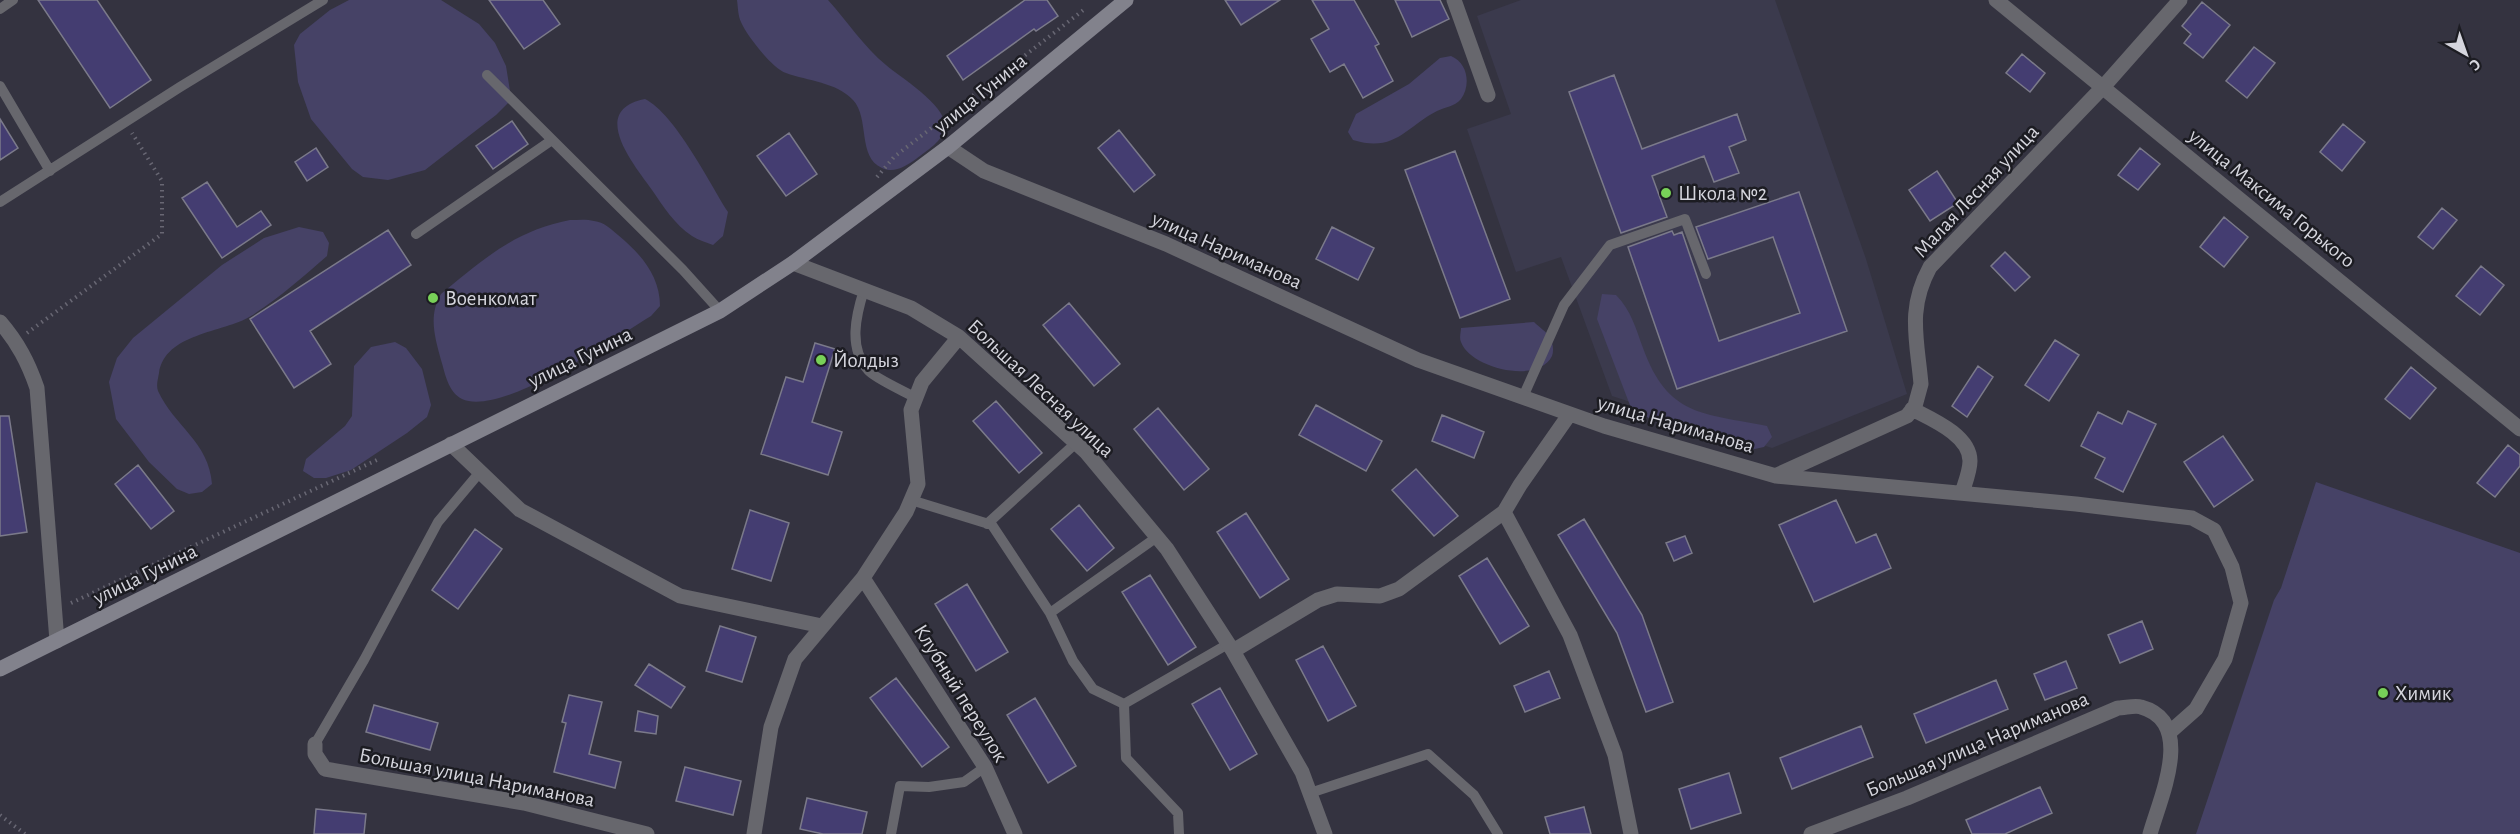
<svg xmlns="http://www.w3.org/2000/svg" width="2520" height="834" viewBox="0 0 2520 834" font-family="'Alegreya Sans',sans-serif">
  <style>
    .built { fill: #3b3a4d }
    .green { fill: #464266 }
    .building { fill: #443d71; stroke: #7b7a8a; stroke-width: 1.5 }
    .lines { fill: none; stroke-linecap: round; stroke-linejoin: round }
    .path { stroke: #686773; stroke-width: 4; stroke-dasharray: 1.5 4.5; stroke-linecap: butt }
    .service { stroke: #67676d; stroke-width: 10 }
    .minor { stroke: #67676d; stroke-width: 15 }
    .secondary { stroke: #82828c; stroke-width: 15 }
    .poi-dot { fill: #78d158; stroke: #1c1c22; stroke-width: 2 }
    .labels { text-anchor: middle; stroke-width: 5; stroke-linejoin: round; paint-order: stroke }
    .street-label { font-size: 21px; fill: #d5d5dd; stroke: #1c1c22 }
    .poi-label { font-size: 21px; fill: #d5d5dd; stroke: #1c1c22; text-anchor: start }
  </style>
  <rect width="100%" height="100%" fill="#343340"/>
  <!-- built -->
  <path class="built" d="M1521,0H1775L1866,259L1907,394L1772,448L1612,396L1561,257L1516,272L1467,129L1511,114L1477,16Z"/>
  <!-- green -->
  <path class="green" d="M349,0H441L479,24L495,43L506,66L510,91L508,103L496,115L425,170L388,180L363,177L352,169L311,119L298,82L294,45L300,34L330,10Z
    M737,0H828C847,21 864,47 886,65C900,77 946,105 945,126C944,141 926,151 916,159C906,166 894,174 882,168C857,157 870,118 853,100C836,82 808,81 786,73C772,68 747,36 741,22C738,16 738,7 737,0Z
    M1451,56C1468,63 1471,85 1461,99C1454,107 1445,107 1437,111C1406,127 1395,153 1353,140L1348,132L1356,114L1409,84L1440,58Z
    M645,99C675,114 709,182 728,212L723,236L713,245C706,242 698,240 692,236C675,225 663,206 652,190C634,165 588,110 645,99Z
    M570,220C578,220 587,219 594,221C604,222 611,229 618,235C641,254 660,276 660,306L651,316C615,338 502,417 462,399C448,392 445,373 441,360C435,337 428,316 441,294C484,259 514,231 570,220Z
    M299,227L323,232L329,243L327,256C303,277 278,299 251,316C223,333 165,333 159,373C158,379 156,385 158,391C174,426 209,442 212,484L202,492L189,494L177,489L149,462L116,419L109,382L117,358L133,338L222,265L264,238Z
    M1602,294L1616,295C1631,310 1636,329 1643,348C1668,417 1703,413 1767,426L1772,437L1764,447L1750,450L1725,447L1665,427L1631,408L1597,319Z
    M1534,322C1539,327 1547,332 1550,338C1553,343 1554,351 1552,356C1538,385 1470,368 1461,342C1459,338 1461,332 1461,328Z
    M395,342L406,348L422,369L431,405L427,417L407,433L351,470L326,478H314L303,471L306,459L345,426L352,416L354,366L371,347Z
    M2316,482L2520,553V834H2196L2274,600L2281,588Z"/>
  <!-- building -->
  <path class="building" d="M38,0H97L151,80L110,108Z
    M489,0H543L560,24L524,49Z
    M1025,0H1047L1058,16L1036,31L1034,29L963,80L947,56Z
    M1225,0H1280L1241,25Z
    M1312,0H1354L1379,44L1375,46L1393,81L1363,98L1344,64L1330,72L1311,39L1329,29Z
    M1395,0H1440L1449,19L1412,37Z
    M2202,2L2230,25L2203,58L2184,43L2191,34L2182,26Z
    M2254,47L2275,63L2247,98L2226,81Z
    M2022,54L2045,73L2030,92L2006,73Z
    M1614,75L1642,149L1737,114L1746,140L1729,147L1739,173L1714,182L1704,156L1652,176L1667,217L1621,233L1569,92Z
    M0,119L18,148L0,160Z
    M512,121L528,144L493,169L476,146Z
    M2343,124L2365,142L2342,171L2320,152Z
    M1119,130L1155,175L1134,192L1098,148Z
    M789,133L817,174L786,196L757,156Z
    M316,148L328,167L307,181L295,162Z
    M2140,148L2160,164L2138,190L2118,175Z
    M1455,151L1510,299L1460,318L1405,170Z
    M1937,171L1958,203L1930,221L1909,190Z
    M207,182L237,227L261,211L271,225L222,258L182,198Z
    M1799,192L1847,331L1677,389L1628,247L1672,231L1674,235L1682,232L1719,341L1800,313L1773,237L1708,259L1696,227Z
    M2442,208L2457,220L2433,249L2418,237Z
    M2224,217L2248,237L2224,267L2200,247Z
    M1332,227L1374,248L1358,280L1316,259Z
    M388,230L411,265L310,331L331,364L294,388L250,319Z
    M2005,252L2030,277L2015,291L1991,266Z
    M2481,266L2504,285L2480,315L2456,296Z
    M1069,303L1120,364L1094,386L1043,325Z
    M2055,340L2079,355L2049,401L2025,385Z
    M815,343L835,349L812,422L842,432L828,475L761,454L786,377L803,382Z
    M1978,366L1993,377L1967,417L1952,406Z
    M2411,367L2436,388L2410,419L2385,399Z
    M996,401L1042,453L1019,473L973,421Z
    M1316,405L1382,441L1366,471L1299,435Z
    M1158,408L1209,469L1184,490L1134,429Z
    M2128,411L2156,424L2123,492L2095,478L2105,458L2081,446L2098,412L2122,424Z
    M1442,415L1484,432L1474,458L1432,441Z
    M0,416H9L27,532L0,536Z
    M2223,436L2253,480L2214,507L2184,462Z
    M2508,445L2520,455V466L2495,497L2477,483Z
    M138,465L174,511L151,529L115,484Z
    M1416,469L1458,516L1434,536L1392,490Z
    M1836,500L1856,543L1876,534L1891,568L1814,602L1779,525Z
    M1079,505L1114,548L1087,571L1051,529Z
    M750,510L789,523L771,581L732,569Z
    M1246,513L1289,579L1260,598L1217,532Z
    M1584,519L1642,615L1673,702L1646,712L1617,633L1558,535Z
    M475,529L502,549L458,609L432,590Z
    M1685,536L1692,553L1674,561L1666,543Z
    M1487,558L1529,626L1500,644L1459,576Z
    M1150,575L1196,647L1168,665L1122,592Z
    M967,584L1008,652L976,671L935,604Z
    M2142,621L2153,649L2120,663L2108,635Z
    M720,626L756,637L742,682L706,671Z
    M1323,646L1356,706L1328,721L1296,660Z
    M2066,661L2077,688L2045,700L2034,674Z
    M649,664L685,687L671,708L635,685Z
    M1549,671L1560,698L1525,712L1514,686Z
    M896,678L949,747L922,767L870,698Z
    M1996,680L2008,709L1926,743L1914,714Z
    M1220,688L1257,754L1230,770L1192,704Z
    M569,695L602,702L589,754L621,762L615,788L554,772L566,723L562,722Z
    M1035,698L1076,766L1048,783L1007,715Z
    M374,705L438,723L430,750L366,732Z
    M638,711L658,716L656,734L635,731Z
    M1861,726L1873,757L1792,789L1780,758Z
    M685,767L741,781L733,815L676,801Z
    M1729,773L1741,813L1691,829L1679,789Z
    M2040,787L2052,813L2005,834H1972L1966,820Z
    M807,798L867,812L862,834H823L800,829Z
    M1584,807L1591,834H1550L1545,817Z
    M316,809L366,814L364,834H314Z"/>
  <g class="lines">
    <!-- path -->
    <path class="path" d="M877,177L894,157L1086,8
      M27,333L162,234V181L132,133
      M71,603L379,459
      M0,815L25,834"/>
    <!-- service -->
    <path class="service" d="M0,9L13,0
      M487,75L683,270L720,311
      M0,86L50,171
      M0,202L180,87L323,0
      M416,234L552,140
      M864,290C856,315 848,348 868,370C874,378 906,392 916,398
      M1523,397L1564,305L1610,245L1685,219L1706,274
      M911,500L992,525L1050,613L1073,661L1093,689L1124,704
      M987,524L1076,443
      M1050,613L1157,537
      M315,744L364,660L438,522L480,472
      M1310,793L1428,754L1474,795L1498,834
      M891,834L900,786L929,787L964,782L985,767
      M1179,834L1178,813L1126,758L1124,704L1228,644"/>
    <!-- minor -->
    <path class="minor" d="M1454,0L1488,95
      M1996,0L2520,429
      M948,147L984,171L1166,244L1418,360L1604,426L1776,476L2076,504L2192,518L2214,530L2232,567L2241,603L2225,659L2196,709L2170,732
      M793,263L911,308L959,337L1086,452L1167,549L1233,651L1302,772L1325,834
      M0,322C18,343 28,362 37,388L57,641
      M1912,409C1931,419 1970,435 1970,461C1970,471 1965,483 1962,493
      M451,444L520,510L680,596L822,626
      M1777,475L1907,416L1915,406L1921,384C1917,339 1907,309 1930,267L2104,86L2180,0
      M1504,512L1570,635L1615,755L1631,834
      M863,578L985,767L1015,834
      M1233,651L1318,600L1337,594L1380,596L1399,589L1504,512L1520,485L1569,415
      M315,744V754L325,769L524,803L647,834
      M754,834L771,727L795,659L863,578L906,512L918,484L911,410L922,382L959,337
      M1811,834L1907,798L2118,708C2125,708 2135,705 2141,707C2196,722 2160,798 2150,834"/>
    <!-- secondary -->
    <path class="secondary" d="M0,669L720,311L793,263L948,147L1126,0"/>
  </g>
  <!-- markers -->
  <g class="poi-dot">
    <circle cx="1666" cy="193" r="6"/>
    <circle cx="433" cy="298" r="6"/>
    <circle cx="821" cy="360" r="6"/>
    <circle cx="2383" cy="693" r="6"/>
  </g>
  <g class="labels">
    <!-- street labels -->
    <g class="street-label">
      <text transform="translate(980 93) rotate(-39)" y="7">улица Гунина</text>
      <text transform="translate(1976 191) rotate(-47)" y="7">Малая Лесная улица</text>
      <text transform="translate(2272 198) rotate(39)" y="7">улица Максима Горького</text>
      <text transform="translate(1227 250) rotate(24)" y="7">улица Нариманова</text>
      <text transform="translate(580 357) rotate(-26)" y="7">улица Гунина</text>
      <text transform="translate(1041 388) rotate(43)" y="7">Большая Лесная улица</text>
      <text transform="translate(1676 424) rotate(16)" y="7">улица Нариманова</text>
      <text transform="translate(145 574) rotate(-26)" y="7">улица Гунина</text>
      <text transform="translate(961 693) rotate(58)" y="7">Клубный переулок</text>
      <text transform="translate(1977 744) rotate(-23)" y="7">Большая улица Нариманова</text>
      <text transform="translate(477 777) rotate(11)" y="7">Большая улица Нариманова</text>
    </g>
    <!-- poi labels -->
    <g class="poi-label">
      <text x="1678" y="200">Школа №2</text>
      <text x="445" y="305">Военкомат</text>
      <text x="833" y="367">Йолдыз</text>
      <text x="2395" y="700">Химик</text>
    </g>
  </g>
  <!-- north arrow -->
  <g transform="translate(2466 54) rotate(140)" stroke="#1c1c22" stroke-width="4.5" paint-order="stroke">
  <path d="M0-4.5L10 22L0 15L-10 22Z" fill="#d5d5dd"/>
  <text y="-9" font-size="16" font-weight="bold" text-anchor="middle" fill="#d5d5dd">С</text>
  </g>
</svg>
